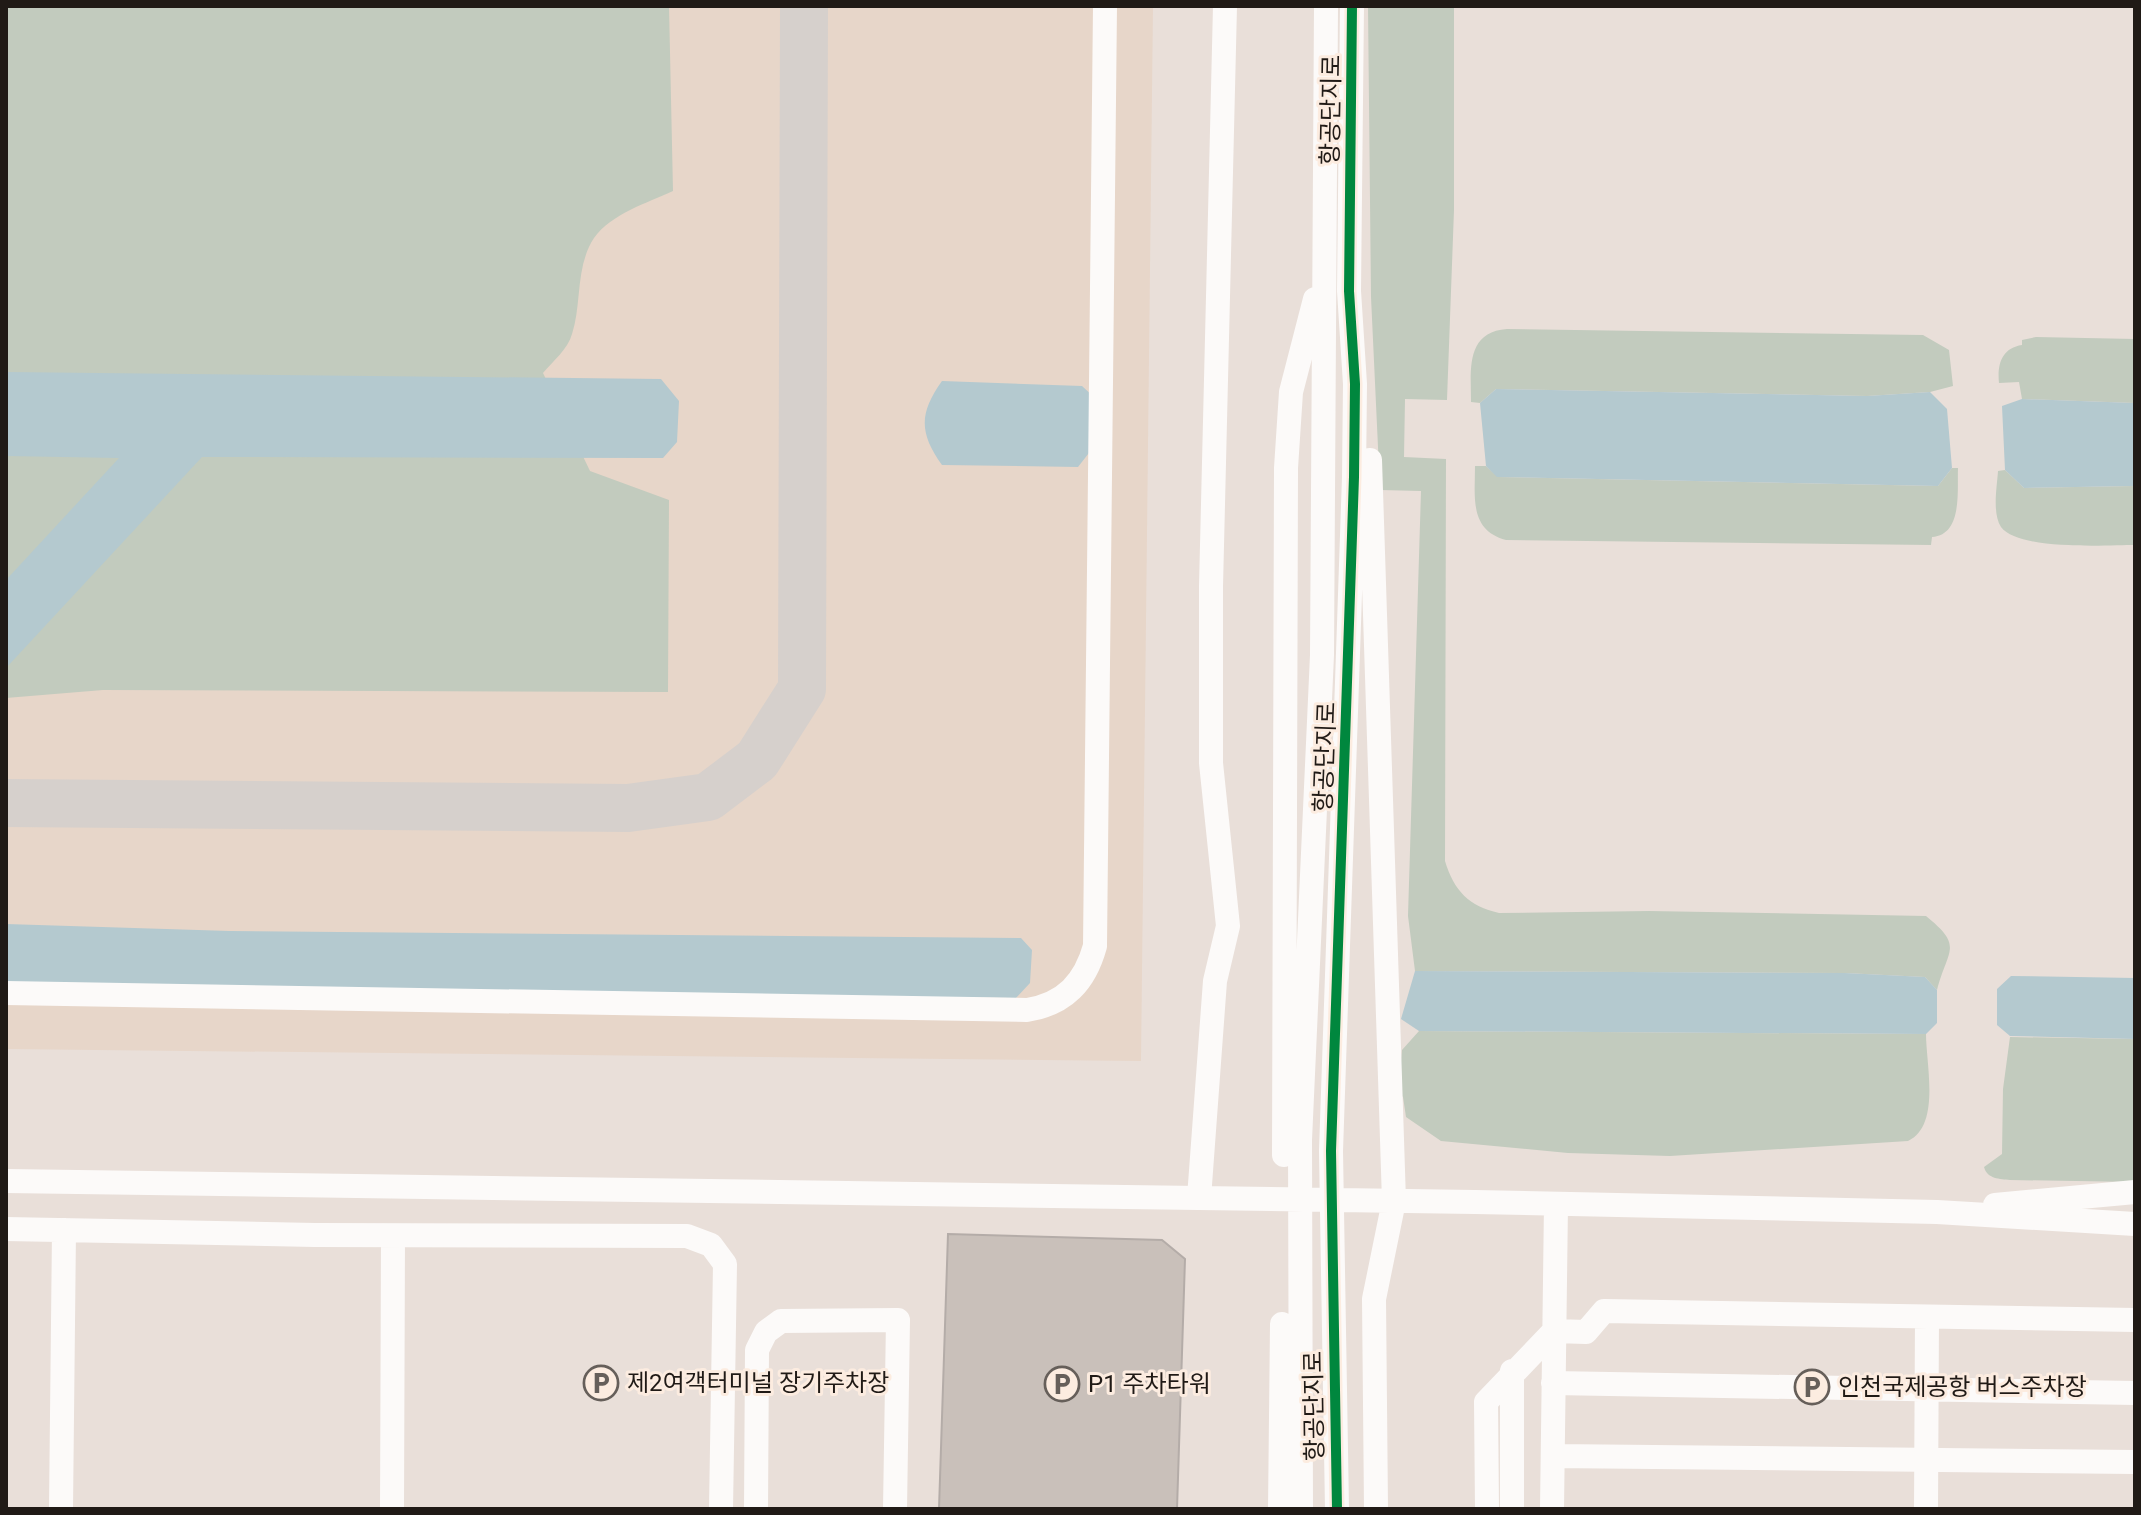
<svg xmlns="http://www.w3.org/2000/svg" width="2141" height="1515" viewBox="0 0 2141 1515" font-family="Roboto,'Noto Sans KR',sans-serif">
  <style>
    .built { fill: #e7d6c9 }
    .green { fill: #c2cbbe }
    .water { fill: #b4c9cf }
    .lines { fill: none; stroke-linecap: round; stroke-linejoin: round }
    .taxiway { stroke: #d6d0cc; stroke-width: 48 }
    .building { fill: #c9c0ba; stroke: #b4aca8; stroke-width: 2 }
    .minor { stroke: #fcfaf9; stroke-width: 24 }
    .cycleway-casing { stroke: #fcece0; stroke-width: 15 }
    .cycleway { stroke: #00873e; stroke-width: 10 }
    .labels { text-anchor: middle; stroke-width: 6; stroke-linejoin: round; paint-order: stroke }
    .street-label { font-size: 24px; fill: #201a16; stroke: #fcece0 }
    .poi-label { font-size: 24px; fill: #201a16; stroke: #fcece0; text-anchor: start }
  </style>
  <rect width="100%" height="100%" fill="#e9dfd9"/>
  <!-- built -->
  <path class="built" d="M6,6H1153L1141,1061L6,1049Z"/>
  <!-- green -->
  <path class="green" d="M6,6H669L673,191C647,203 611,214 594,238C575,267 582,304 572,334C568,349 553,361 543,373L590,471L669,500L668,692L103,690L6,698Z
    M1368,6H1454V210L1447,400L1405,399L1404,457L1446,459L1445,861C1454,891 1469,906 1499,913L1649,911L1926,916C1964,947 1948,948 1937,990L1925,977L1845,973L1415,971L1408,916L1421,491L1380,490L1371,297Z
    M1507,329L1923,335L1949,350L1953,386L1930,392L1867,396L1496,389L1480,403L1471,402C1471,371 1465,332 1507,329Z
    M2036,337L2135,339V403L2022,399L2019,382L1999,383C1997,364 2002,348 2022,345V340Z
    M1475,466H1486L1498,477L1938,486L1952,468H1958C1957,490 1963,535 1932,537L1931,545L1506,540C1469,530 1475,497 1475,466Z
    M2005,470L2024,488L2135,486V545C2107,545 2019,551 2001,527C1992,513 1997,487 1998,471Z
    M1419,1031L1926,1034C1926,1064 1941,1126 1908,1141L1670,1156L1568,1153L1441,1141L1406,1117L1403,1097L1398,1093L1402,1050Z
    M2010,1037L2135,1039V1182L2010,1180C2000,1179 1987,1179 1984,1167L2002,1154L2003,1089Z"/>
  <!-- water -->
  <path class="water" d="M6,372L661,379L679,401L677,442L663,458L202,457L6,668V580L119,458L6,456Z
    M942,381L1082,386L1095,398L1092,449L1078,467L942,465C919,433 919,413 942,381Z
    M1496,389L1867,396L1930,392L1947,409L1952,468L1938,486L1497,477L1486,466L1480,403Z
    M2022,399L2135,403V486L2024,488L2005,470L2002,406Z
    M6,924L230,931L1021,938L1032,950L1030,983L1016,998L6,987Z
    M1415,971L1845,973L1925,977L1937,990V1023L1926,1034L1419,1031L1401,1019Z
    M2011,976L2135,978V1039L2010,1036L1997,1025V989Z"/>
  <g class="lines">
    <!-- taxiway -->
    <path class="taxiway" d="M6,803L628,808L708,797L757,760L802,689L804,6"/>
  </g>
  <!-- building -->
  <path class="building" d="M948,1234L1162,1240L1185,1259L1177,1509H939Z"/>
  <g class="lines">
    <!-- minor -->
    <path class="minor" d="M1370,460L1394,1201L1374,1299L1376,1509
      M6,993L1027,1010C1065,1004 1085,982 1095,946L1105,6
      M1284,1155L1286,468L1291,392L1315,299
      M6,1181L1475,1202L1937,1212L2135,1224
      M1199,1198L1215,981L1228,926L1211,763V587L1225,6
      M1995,1205L2135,1192
      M6,1229L315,1235L687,1236L711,1245L725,1264L721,1509
      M1512,1371V1509
      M1553,1383L2135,1393
      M1553,1456L2135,1462
      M61,1509L64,1230
      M392,1509L393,1236
      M756,1509L757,1350L766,1332L781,1321L898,1320L895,1509
      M1280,1509L1282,1324
      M1301,1509L1300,1140L1322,655L1326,6
      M1337,1509L1331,1151L1354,477L1355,384L1349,291L1352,6
      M1487,1509L1486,1402L1554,1331L1586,1332L1604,1311L2135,1320
      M1552,1509L1556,1204
      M1926,1509L1927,1317"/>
    <!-- cycleway casing -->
    <g class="cycleway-casing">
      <path id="cycleway" d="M1337,1509L1331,1151L1354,477L1355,384L1349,291L1352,6"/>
    </g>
    <!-- cycleway -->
    <use href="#cycleway" class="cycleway"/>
  </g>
  <!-- icons -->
  <defs>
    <g id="parking-ring" transform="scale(1.8)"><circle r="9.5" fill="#fcece0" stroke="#665f5a" stroke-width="1.5"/><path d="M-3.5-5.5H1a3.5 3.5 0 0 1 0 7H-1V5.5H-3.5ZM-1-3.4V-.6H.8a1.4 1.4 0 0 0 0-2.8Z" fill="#665f5a"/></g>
  </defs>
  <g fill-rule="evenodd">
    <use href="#parking-ring" x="601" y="1383"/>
    <use href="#parking-ring" x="1062" y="1384"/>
    <use href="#parking-ring" x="1812" y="1387"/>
  </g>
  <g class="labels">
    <!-- street labels -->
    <g class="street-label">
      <text transform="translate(1331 110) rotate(-89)" y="8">항공단지로</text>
      <text transform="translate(1325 757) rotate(-88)" y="8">항공단지로</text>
      <text transform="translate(1314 1406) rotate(-91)" y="8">항공단지로</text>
    </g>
    <!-- poi labels -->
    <g class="poi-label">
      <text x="627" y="1391">제2여객터미널 장기주차장</text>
      <text x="1088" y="1392">P1 주차타워</text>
      <text x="1838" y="1395">인천국제공항 버스주차장</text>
    </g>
  </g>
  <!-- border -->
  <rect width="2141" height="1515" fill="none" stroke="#201a16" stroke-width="16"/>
</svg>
